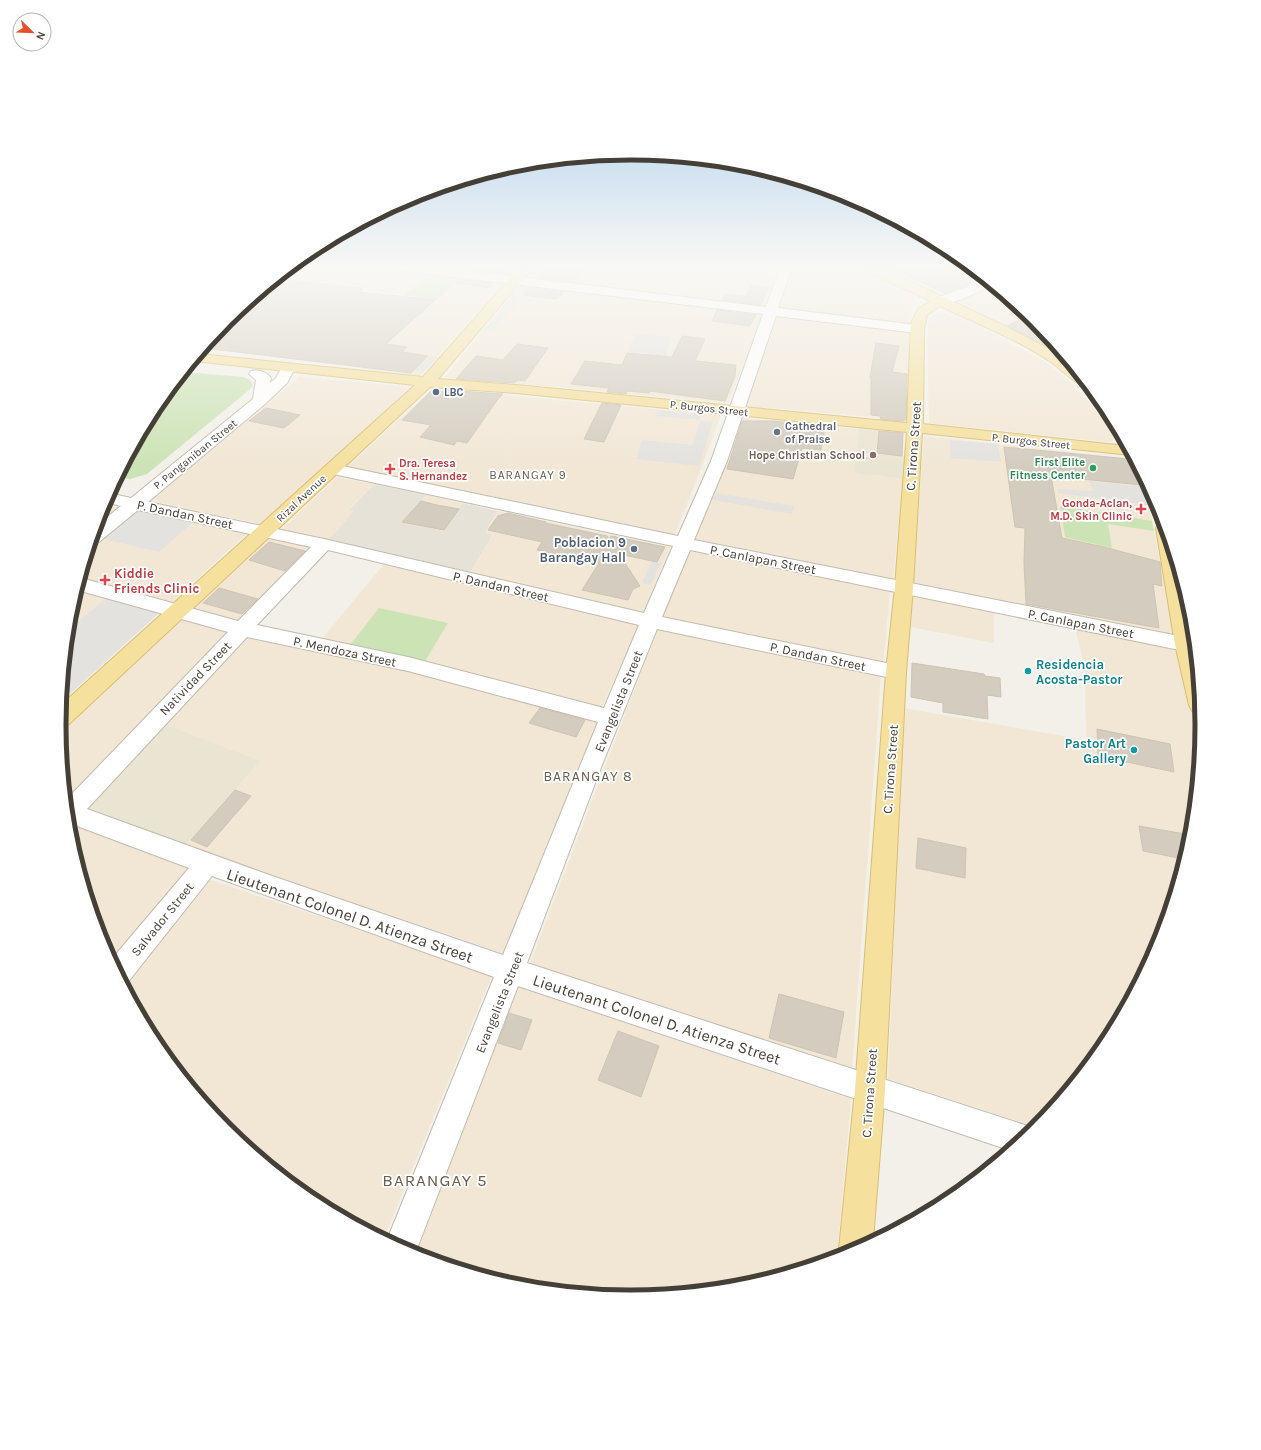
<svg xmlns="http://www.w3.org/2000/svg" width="1261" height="1450" viewBox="0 0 1261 1450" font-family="Karla,sans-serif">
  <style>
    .residential { fill: #e6e2d7 }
    .commercial { fill: #f2e7d5 }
    .education { fill: #eae5d3 }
    .green { fill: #cce3b5 }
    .parking { fill: #e4e2df }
    .building { fill: #d3ccbf; stroke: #cdc4b2 }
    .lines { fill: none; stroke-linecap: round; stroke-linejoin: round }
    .minor-casing { stroke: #c0bbae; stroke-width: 2 }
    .major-casing { stroke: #d9be70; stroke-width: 2 }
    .minor { fill: #fff; fill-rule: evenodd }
    .major { fill: #f5e09e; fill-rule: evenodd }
    .service-dot { fill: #5c6f8a; stroke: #fff; stroke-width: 1.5 }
    .worship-dot { fill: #6b7280; stroke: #fff; stroke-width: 1.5 }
    .education-dot { fill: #8d6e63; stroke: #fff; stroke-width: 1.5 }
    .leisure-dot { fill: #2e9e5b; stroke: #fff; stroke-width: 1.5 }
    .health-dot { fill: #e0444e; stroke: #fff; stroke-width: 1.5 }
    .culture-dot { fill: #0f9aa8; stroke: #fff; stroke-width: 1.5 }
    .labels { text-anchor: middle; stroke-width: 3.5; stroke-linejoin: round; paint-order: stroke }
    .far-service-label { font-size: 11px; font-weight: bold; fill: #4e5e75; stroke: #fff; text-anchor: start }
    .far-street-label { font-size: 11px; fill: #454037; stroke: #fff }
    .far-worship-label { font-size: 11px; font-weight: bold; fill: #5b616d; stroke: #fff; text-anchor: start }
    .far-education-label { font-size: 11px; font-weight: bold; fill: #785e54; stroke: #fff; text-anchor: end }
    .far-leisure-label { font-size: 11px; font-weight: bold; fill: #27864d; stroke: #fff; text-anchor: end }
    .far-health-label { font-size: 11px; font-weight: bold; fill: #be3a42; stroke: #fff; text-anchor: start }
    .far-neighbourhood-label { font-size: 12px; letter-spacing: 1px; fill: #675f50; stroke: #fff }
    .street-label { font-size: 13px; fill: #454037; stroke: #fff }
    .service-label { font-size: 13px; font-weight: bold; fill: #4e5e75; stroke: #fff; text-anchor: end }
    .health-label { font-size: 13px; font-weight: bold; fill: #be3a42; stroke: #fff; text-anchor: start }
    .culture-label { font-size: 13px; font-weight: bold; fill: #0d838f; stroke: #fff; text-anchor: start }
    .neighbourhood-label { font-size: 14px; letter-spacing: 1px; fill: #675f50; stroke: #fff }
    .near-street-label { font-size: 16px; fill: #454037; stroke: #fff }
    .near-neighbourhood-label { font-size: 17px; letter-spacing: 1px; fill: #675f50; stroke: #fff }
    .rim { fill: none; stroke: #454037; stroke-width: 5 }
  </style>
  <rect width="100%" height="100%" fill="#f2f0e8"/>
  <!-- residential -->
  <path class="residential" d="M374,484L426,495L402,522L444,531L462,503L497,511L486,532L493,534L470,573L328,540L354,511L349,510Z"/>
  <!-- commercial -->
  <path class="commercial" d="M294,265H367L504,283L420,376L362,369L436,299L367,291L368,288L280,277Z
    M408,265H519L507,278Z
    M538,265H776L779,266L764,307L523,280Z
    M794,265H856L914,293L909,325L779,309Z
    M872,265H941L980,283L944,297Z
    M520,285L765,313L728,403L445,377Z
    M984,288L999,291L1035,321L1064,356L947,302Z
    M938,313L953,315L979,326L1044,361L1070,382L1094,407L1117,439L1110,442L929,423L927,329L929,318Z
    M777,314L910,331L911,375L909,420L746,406Z
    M299,377L409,387L374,422L261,524L151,501Z
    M432,389L721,415L694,487L674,536L347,467Z
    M741,418L859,429L853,473L903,479L893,580L693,540L734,447Z
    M924,436L1133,459L1143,486L1152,521L1175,635L913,584Z
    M337,477L374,484L349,509L354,511L328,540L281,530Z
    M426,495L462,503L444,531L401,522Z
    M104,504L124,509L103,525L97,524Z
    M137,510L247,533L170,604L80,579L89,550Z
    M497,511L670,547L643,613L470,573L493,535L486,532Z
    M268,538L313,548L240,623L190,608Z
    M688,551L890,590L883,666L661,617Z
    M384,564L591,613L639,624L601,709L424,663L447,623L350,645L322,639Z
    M77,590L106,598L68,630L70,613Z
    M911,595L994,610V643L910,627Z
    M178,619L231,632L67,802L59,729Z
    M658,628L881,676L852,1069L529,966Z
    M1075,628L1177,648L1200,740L1191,837L1158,944L1106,1043L1036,1127L888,1079L903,708L1086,740L1085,669Z
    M251,631L602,716L503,953L185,846L162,723Z
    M68,819L191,870L113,964L102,943L70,836Z
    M202,877L492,975L384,1238L313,1200L226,1129L230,1122L205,1103L155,1042L121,978Z
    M518,986L851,1099L837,1257L742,1286L630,1296L519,1285L415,1254Z"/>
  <!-- education -->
  <path class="education" d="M859,429L879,430L876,453L905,456L903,479L853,473Z
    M162,723L260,761L185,846L83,806Z"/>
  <!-- green -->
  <path class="green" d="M431,274L461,277L437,300L404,295Z
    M185,372L244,377L250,380L253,385L249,390L147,474L130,479L118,478L155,407Z
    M1060,506L1152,521L1154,531L1108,524L1112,548L1065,537Z
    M379,608L448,623L424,663L350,645Z"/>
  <!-- parking -->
  <path class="parking" d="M521,285L531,286L510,311L500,309Z
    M499,311L508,312L493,330L484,329Z
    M635,334L672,337L665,356L628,352Z
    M430,356L438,357L423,373L414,371Z
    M657,410L701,415L699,420L655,416Z
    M700,421L713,422L699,466L636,459L642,440L693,445Z
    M949,440L998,444L1001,462L951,458Z
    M1089,481L1143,486L1148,505L1058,493V489L1093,491Z
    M716,493L794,506L792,514L713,500Z
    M137,510L193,522L159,552L103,539Z
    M652,561L661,563L651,585L642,583Z
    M106,598L159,613L61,702L68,630Z"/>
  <!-- building -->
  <path class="building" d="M476,265H512L503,274L471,270Z
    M548,265H589L573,282L538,278Z
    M882,265H936L975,282L945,293Z
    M277,279L363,288L360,292L435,300L386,344L407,347L402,352L428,356L411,373L204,348L227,321Z
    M460,279L493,283L488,288L455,283Z
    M752,285L769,287L760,305L722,300L725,294L746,296Z
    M530,288L564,292L557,299L523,295Z
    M717,310L756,315L750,326L712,321Z
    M1028,315L1035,321L1061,354L1007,326Z
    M682,336L705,339L695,361L736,365L735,376L725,401L650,391L649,393L627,391L626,394L607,392L609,388L571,384L585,361L622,365L627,353L672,357Z
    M876,343L899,346L892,372L907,374L906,419L904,421L880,419L881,416L871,415V378L870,377Z
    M517,344L548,348L525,381L518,380L514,383L456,379L476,356L503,360Z
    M432,390L444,392L446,390L503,394L498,399L467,443L457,441L454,445L420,437L431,425L402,420Z
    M602,403L621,405L604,442L584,439Z
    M266,408L300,415L284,428L249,421Z
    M742,421H775L825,427L821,450L802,448L793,479L727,469Z
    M879,431L903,433L902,456L877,453Z
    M1004,447L1129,459L1133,461L1142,485L1051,476L1062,538L1104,547L1160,562L1162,586L1153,584L1159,628L1026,604L1024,563L1025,528L1015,527Z
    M421,501L437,505L459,509L444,530L402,522Z
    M508,513L546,522L545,523L607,536L609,539L611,536L665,547L657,562L619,554L640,586L633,589L628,600L582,590L599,563L537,550L542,542L488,530L498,516Z
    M269,542L305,551L285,571L249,560Z
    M219,588L258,599L242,614L203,603Z
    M912,663L984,674L985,676L1000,678L1001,697L987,695L988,719L943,712V703L911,697Z
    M540,708L585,720L576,737L529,723Z
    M1097,729L1170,744L1174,772L1098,756Z
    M235,790L251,796L207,847L191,840Z
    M1139,826L1191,835L1184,859L1143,851Z
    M918,838L966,848L965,878L916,868Z
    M779,994L844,1012L836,1058L769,1038Z
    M509,1013L532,1020L521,1050L498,1043Z
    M618,1031L659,1046L641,1097L598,1080Z"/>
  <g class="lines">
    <!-- minor casing -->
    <g class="minor-casing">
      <path id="minor" d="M382,265H421L766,307L781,265H793L778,308L917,325L922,326L924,329L922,332L917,333L776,316L727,461L694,540L1194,639V653L690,550L662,617L896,665L903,667L906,672L903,677L896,679L657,629L602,765L527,963L1034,1128V1129L1009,1150L518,986L415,1254L387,1240L494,977L212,876L128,982L124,984L111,960L189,868L69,823L66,800L228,632L77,590L81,578L238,621L311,547L138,510L99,542L91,543L96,526L121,506L105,502L109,493L131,498L253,399L256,380L249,374L251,371C258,369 267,372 271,378L270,383L276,378L283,365L288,364L293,365L295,368L287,383L265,404L148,502L324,539L644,613L673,546L333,474L327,472L325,469L327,466L333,464L678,536L711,461L763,314L388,269ZM328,550L639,625L604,708L408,657L257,625ZM247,637L408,671L598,722L503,955L275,877L87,809Z
        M983,279L991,285C980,292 948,307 936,304L934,301L936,298L973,285Z"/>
    </g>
    <!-- major casing -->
    <g class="major-casing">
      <path id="major" d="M522,265H535L438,379L516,385L907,423L911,323L919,308L930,301L861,268L859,265H875L1011,329L1045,347L1068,361L1089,387C1079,388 1060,368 1051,362C1017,339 977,324 940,306L927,315L924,329L923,424L1126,446L1131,455L922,433L913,587L906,672L885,1090L873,1240L842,1255L839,1249L855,1090L886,672L895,587L907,432L516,393L430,387L68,725L59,727L61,705L415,385L193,361L199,354L423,377Z
        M1164,523L1187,601L1193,631L1200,713L1192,711L1189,705L1175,644L1156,528L1159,524Z"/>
    </g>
    <!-- minor -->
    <use href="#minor" class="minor"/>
    <!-- major -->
    <use href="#major" class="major"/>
  </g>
  <!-- sky -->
  <linearGradient id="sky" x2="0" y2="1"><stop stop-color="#8fbee9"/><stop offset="0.57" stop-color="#f9f8f5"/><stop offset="1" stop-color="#f9f8f5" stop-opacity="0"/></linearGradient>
  <rect width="1261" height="468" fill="url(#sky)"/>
  <!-- markers -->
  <g class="service-dot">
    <circle cx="436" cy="392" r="4"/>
    <circle cx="634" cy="549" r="4"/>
  </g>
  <circle class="worship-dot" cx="777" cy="432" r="4"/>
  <circle class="education-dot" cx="873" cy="455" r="4"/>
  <circle class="leisure-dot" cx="1093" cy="468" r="4"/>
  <g class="health-dot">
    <path d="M388 463h4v4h4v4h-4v4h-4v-4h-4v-4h4z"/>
    <path d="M1139 503h4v4h4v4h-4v4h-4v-4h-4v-4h4z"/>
    <path d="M103 574h4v4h4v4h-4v4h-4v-4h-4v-4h4z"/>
  </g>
  <g class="culture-dot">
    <circle cx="1028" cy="671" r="4"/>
    <circle cx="1134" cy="750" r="4"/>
  </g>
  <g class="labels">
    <!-- far-service labels -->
    <g class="far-service-label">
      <text x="444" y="396">LBC</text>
    </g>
    <!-- far-street labels -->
    <g class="far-street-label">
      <text transform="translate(709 408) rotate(6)" y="4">P. Burgos Street</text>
      <text transform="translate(1031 441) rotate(6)" y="4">P. Burgos Street</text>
      <text transform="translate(195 454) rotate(-39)" y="4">P. Panganiban Street</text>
      <text transform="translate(301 498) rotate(-43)" y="4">Rizal Avenue</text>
    </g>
    <!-- far-worship labels -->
    <g class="far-worship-label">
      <text x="785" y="430">Cathedral<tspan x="785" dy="13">of Praise</tspan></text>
    </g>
    <!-- far-education labels -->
    <g class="far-education-label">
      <text x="865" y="459">Hope Christian School</text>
    </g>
    <!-- far-leisure labels -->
    <g class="far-leisure-label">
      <text x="1085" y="466">First Elite<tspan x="1085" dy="13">Fitness Center</tspan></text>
    </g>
    <!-- far-health labels -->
    <g class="far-health-label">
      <text x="399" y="467">Dra. Teresa<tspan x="399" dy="13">S. Hernandez</tspan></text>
      <text x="1132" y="507" text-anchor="end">Gonda-Aclan,<tspan x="1132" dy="13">M.D. Skin Clinic</tspan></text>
    </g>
    <!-- far-neighbourhood labels -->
    <g class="far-neighbourhood-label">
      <text x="528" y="479">BARANGAY 9</text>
    </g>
    <!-- street labels -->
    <g class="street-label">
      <text transform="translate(913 446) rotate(-86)" y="5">C. Tirona Street</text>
      <text transform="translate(185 514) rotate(12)" y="5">P. Dandan Street</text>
      <text transform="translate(763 559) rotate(11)" y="5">P. Canlapan Street</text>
      <text transform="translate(501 586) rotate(13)" y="5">P. Dandan Street</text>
      <text transform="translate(1081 623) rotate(11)" y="5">P. Canlapan Street</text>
      <text transform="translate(345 651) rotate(12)" y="5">P. Mendoza Street</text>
      <text transform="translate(818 656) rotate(12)" y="5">P. Dandan Street</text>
      <text transform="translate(195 678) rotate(-46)" y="5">Natividad Street</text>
      <text transform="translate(618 701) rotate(-68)" y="5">Evangelista Street</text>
      <text transform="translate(890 769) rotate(-86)" y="5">C. Tirona Street</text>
      <text transform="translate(162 919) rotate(-51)" y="5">Salvador Street</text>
      <text transform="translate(499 1002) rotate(-68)" y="5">Evangelista Street</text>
      <text transform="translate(869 1093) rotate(-86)" y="5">C. Tirona Street</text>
    </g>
    <!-- service labels -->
    <g class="service-label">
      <text x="626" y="547">Poblacion 9<tspan x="626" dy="15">Barangay Hall</tspan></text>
    </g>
    <!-- health labels -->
    <g class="health-label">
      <text x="114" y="578">Kiddie<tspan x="114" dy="15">Friends Clinic</tspan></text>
    </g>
    <!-- culture labels -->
    <g class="culture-label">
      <text x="1036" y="669">Residencia<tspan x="1036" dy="15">Acosta-Pastor</tspan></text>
      <text x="1126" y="748" text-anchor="end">Pastor Art<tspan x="1126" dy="15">Gallery</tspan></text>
    </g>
    <!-- neighbourhood labels -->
    <g class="neighbourhood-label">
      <text x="588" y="781">BARANGAY 8</text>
    </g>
    <!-- near-street labels -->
    <g class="near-street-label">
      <text transform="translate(350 915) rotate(19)" y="6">Lieutenant Colonel D. Atienza Street</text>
      <text transform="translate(657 1019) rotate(18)" y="6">Lieutenant Colonel D. Atienza Street</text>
    </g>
    <!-- near-neighbourhood labels -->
    <g class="near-neighbourhood-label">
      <text x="435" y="1186">BARANGAY 5</text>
    </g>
  </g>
  <!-- crop -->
  <path d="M0 0H1261V1450H0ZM630 160H631A564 564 0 0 1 1195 724V726A564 564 0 0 1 631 1290H630A564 564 0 0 1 66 726V724A564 564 0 0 1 630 160Z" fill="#fff" fill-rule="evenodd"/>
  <path class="rim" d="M630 160H631A564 564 0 0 1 1195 724V726A564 564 0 0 1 631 1290H630A564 564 0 0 1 66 726V724A564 564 0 0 1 630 160Z"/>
  <!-- north arrow -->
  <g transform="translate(32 32) rotate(113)"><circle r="19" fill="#ffffff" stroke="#b5b3af"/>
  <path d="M0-3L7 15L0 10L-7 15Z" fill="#e74f2b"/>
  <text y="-6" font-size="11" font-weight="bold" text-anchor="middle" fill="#454037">N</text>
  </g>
</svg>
